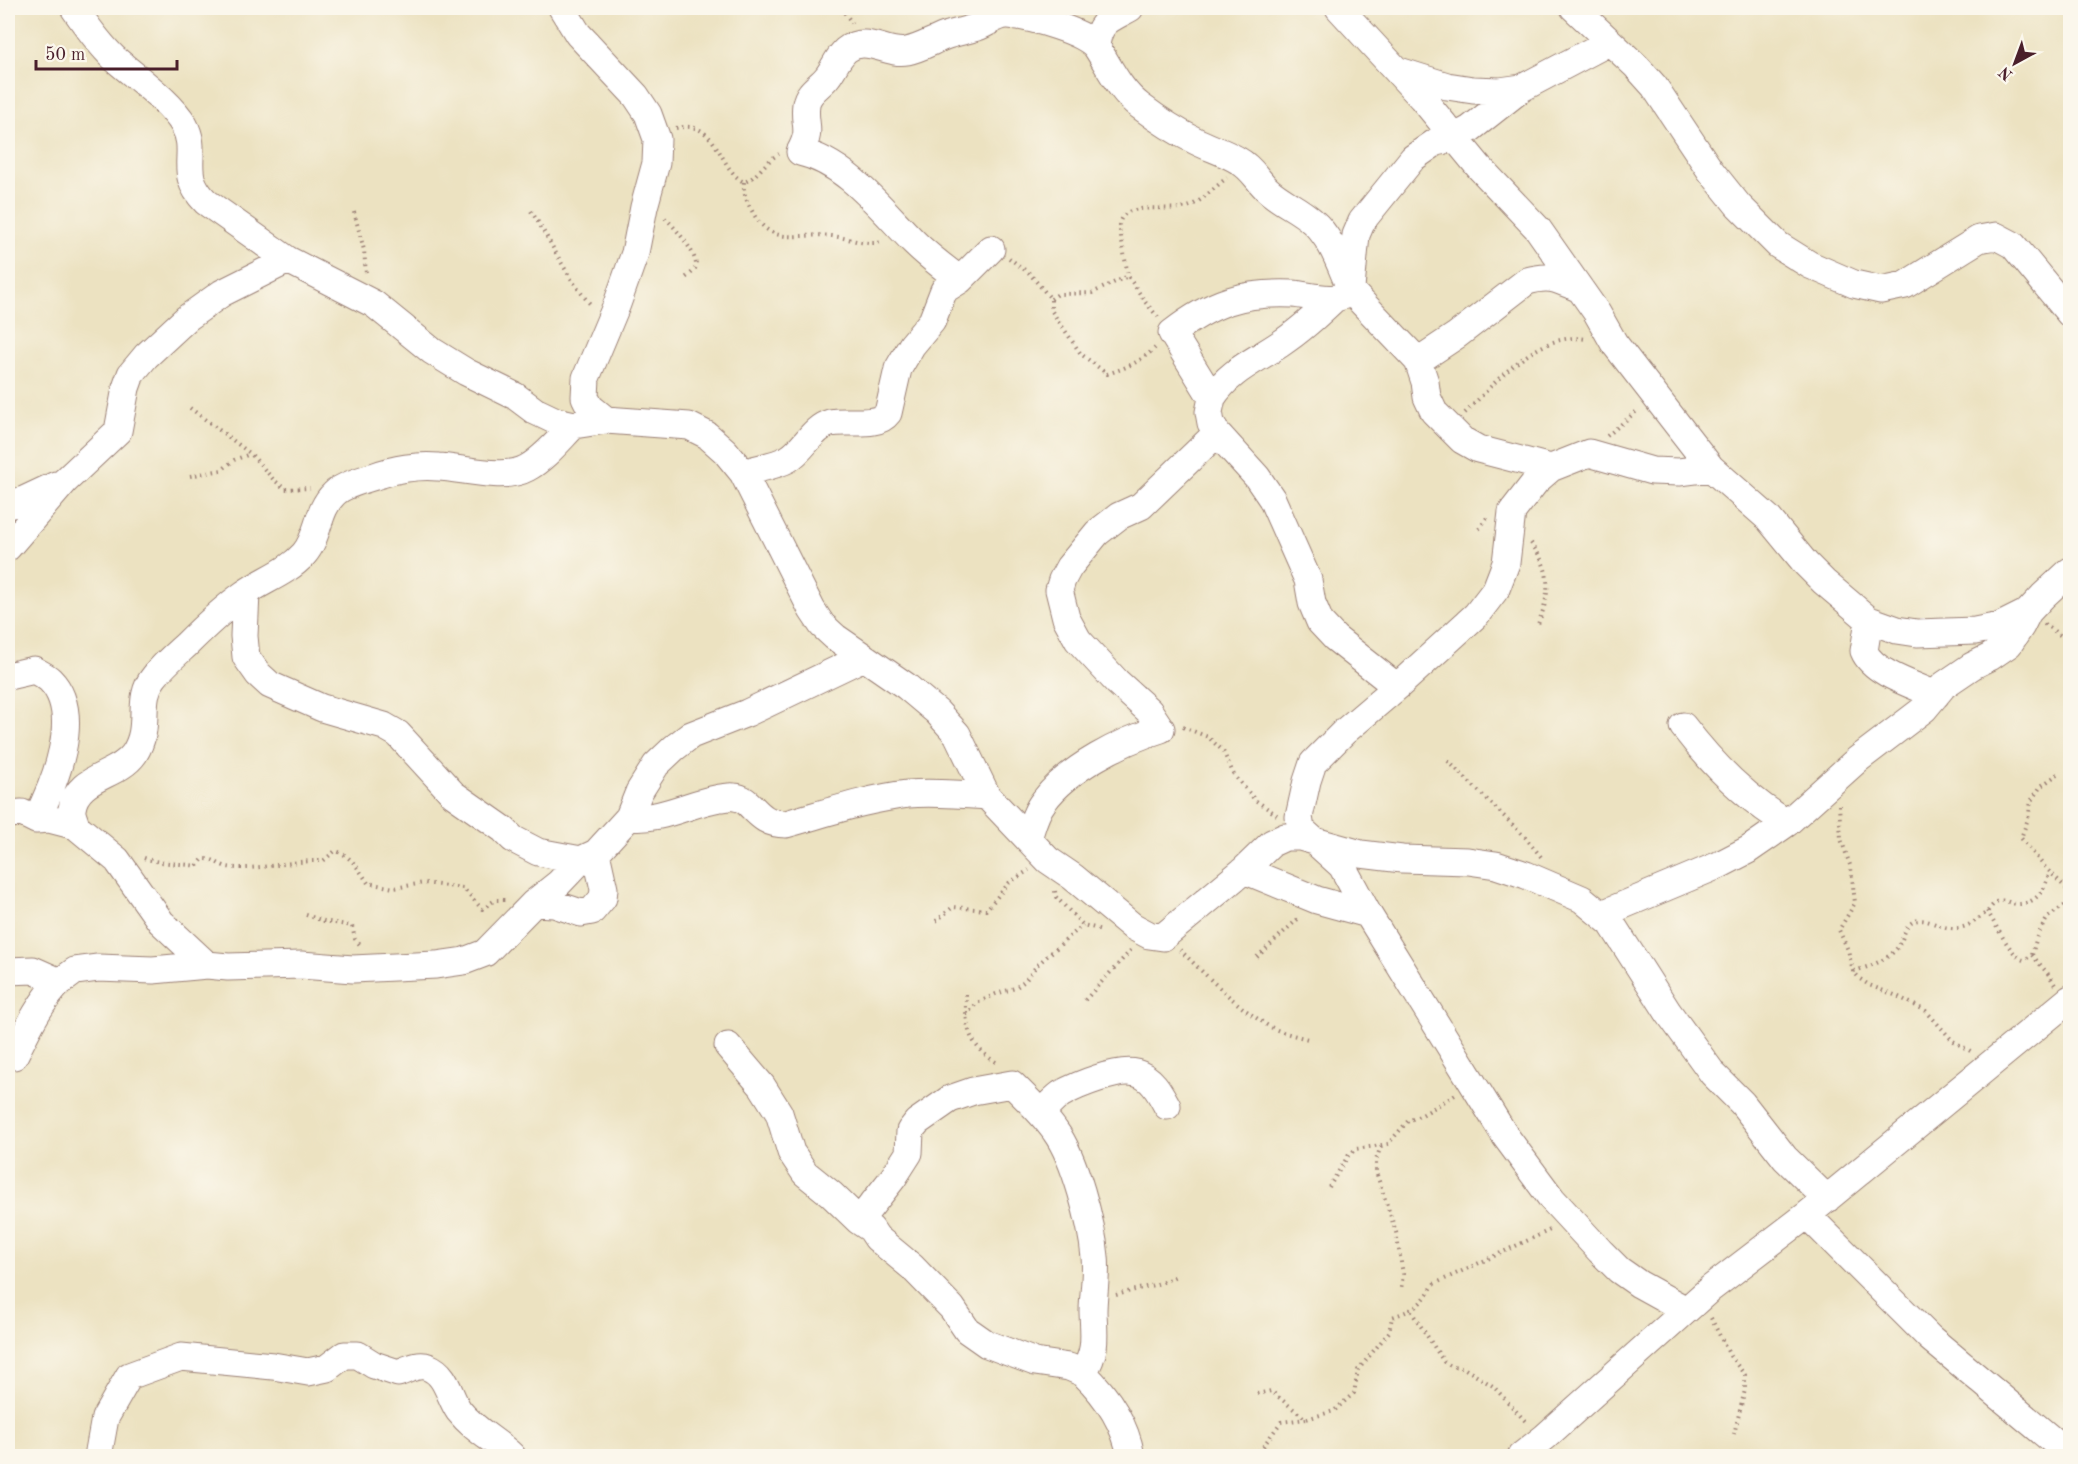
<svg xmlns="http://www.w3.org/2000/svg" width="2078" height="1464" viewBox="0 0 2078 1464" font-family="'Old Standard TT',serif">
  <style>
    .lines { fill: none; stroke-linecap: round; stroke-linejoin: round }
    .minor-casing { stroke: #9b8076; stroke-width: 29 }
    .path { stroke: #9b8076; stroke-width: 4; stroke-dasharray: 1.5 4.5; stroke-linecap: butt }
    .minor { stroke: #fff; stroke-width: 27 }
  </style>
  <rect width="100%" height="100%" fill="#fbf7ec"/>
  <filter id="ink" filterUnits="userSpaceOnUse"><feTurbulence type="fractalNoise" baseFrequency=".0167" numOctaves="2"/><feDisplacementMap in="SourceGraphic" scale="12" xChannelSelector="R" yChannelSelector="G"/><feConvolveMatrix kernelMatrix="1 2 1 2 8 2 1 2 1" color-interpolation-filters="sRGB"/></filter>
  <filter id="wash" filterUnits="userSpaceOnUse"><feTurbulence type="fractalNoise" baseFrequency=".008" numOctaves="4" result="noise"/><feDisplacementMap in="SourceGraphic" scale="24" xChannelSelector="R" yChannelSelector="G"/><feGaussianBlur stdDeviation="1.35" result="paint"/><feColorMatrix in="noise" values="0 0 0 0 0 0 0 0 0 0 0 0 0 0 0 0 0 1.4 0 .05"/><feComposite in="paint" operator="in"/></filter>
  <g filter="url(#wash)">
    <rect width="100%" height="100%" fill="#ece2c1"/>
  </g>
  <g filter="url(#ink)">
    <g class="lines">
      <!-- minor casing -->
      <g class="minor-casing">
        <path id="minor" d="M74,8C86,25 98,43 114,58C134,76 171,102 184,125C200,154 176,172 206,202L288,260L374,304L432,351L466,372L515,396L535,411L556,421L574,425L606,420L689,426L707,435L725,451L743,473L812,610L822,625L835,637L906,686L937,712L957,734L987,796L1048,860L1073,877L1132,926L1149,935L1163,937L1244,870L1317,900L1368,914L1506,1137L1552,1199L1600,1251L1619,1270L1639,1284L1686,1310
          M562,8L578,34L636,96L648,114L657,139L656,163L644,207L635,253L617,304L586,378L585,397L590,407L606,420
          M1339,8L1422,98L1479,167L1538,229L1597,313L1614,343L1711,468L1768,518L1806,564L1824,582L1869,620L1897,630L1917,633L1975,631L2000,626L2028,612L2043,596L2070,571
          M1574,8L1636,66L1654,86L1710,170L1738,205L1778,245L1810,265L1854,284L1881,290L1905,285L1979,239L1996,236L2013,245L2070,314
          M1096,46C1099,20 1111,19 1130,8
          M1399,71L1447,86L1473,90L1500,91L1522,88L1609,42
          M960,280C944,268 928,256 914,242C881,209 846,162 800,152C813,128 803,126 806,104C808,91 821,86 828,76C834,68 838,57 846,50C866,34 886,55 907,51C921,48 932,41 945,36C957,32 969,30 980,26C990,22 998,14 1009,15C1030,17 1086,31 1097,48C1110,68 1120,91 1140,106C1156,118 1175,131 1194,140C1209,148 1225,152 1239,161C1252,168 1257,180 1268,190C1281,202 1299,209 1312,221C1333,239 1341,268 1352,292
          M1351,288L1356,235L1362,221L1413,158L1436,142L1454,138L1470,129L1522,88
          M1418,361L1457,335L1527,281C1552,274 1558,280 1580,289
          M1212,398C1229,371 1255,361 1280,344C1300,331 1317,315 1334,299
          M743,473C757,468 775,466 788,459C804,450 812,428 830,423C847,419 877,428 888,413L898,369L912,345L932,321L944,290L960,280L991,249
          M8,505L24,500L56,485
          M8,547L65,481L118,431L126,388L131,374L146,356L187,318L222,293L288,260
          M246,593L244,636L246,657L258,674L270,685L322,708L384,726L398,734L453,794L503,829L513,839L538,852L581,860
          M1869,620L1864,651C1873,673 1914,685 1936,695
          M8,676L34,670C39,673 46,676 50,680C84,714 54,785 36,820
          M1397,687L1335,638L1320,622L1312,603L1308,580L1272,499L1257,477L1217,433L1211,423L1209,412L1212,398L1172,333C1212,302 1242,292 1293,294C1306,295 1322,300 1335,298C1341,297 1347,294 1352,292L1418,361L1425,382L1427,397L1434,412L1462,440L1478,449L1551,468
          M1683,726C1712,764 1747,799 1787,823
          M8,814L22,813L36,820L49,819L76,826L117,860L161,922L207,965L228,967L301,965L353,969L436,965L464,961L485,953L534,903L559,883L581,860L596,853L629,817L639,792L656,765L674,748L691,735L747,713L864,657
          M629,817C661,821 689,803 720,798C725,798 730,796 734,797C754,798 754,824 786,824C826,813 866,799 908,794C934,792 960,794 987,796
          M76,826C75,821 71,814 72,809C76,776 118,777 134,754C153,725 135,700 154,677C163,665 175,655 186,645C204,627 223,609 244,594C263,580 287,573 304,554C319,537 317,510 334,494C341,486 365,479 375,476C394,469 418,465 438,467C463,468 504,481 527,468C545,458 560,439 574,425
          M1028,839C1032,826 1035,812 1044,801C1068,768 1122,741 1161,729L1149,711L1117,682L1078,640L1066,618L1059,590L1062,580L1069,567L1097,533L1119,516L1141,506L1217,433
          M1244,870L1272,843L1285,837H1300L1361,854L1402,859L1468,861L1496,865L1526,875L1582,899L1611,923L1668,1012L1713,1074L1742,1103L1785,1158L1827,1199
          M534,903L554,904L581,913L592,911L603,898L604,889L596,853
          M1368,914L1342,866L1301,829L1299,817L1307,781L1313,763L1344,732L1397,687L1476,615L1496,589L1506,563L1512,512L1536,481L1551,468L1589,453L1652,471L1679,472L1711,468
          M1602,914L1719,865L1748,850L1787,823L1857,760L1924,709L1944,685L1972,666L1990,657L2009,644L2021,626L2028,612
          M8,971L33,970L60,982L75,971L98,968L153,970L207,965
          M728,1046L762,1086L779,1113L791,1152L805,1173L831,1194L859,1221L871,1229L877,1238L912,1267L952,1308L967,1330L987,1344L1035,1362L1069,1367L1083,1373
          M14,1056C27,1030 40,1002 60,982
          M1041,1113C1047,1107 1054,1099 1061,1094C1077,1085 1119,1068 1136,1073C1152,1077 1160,1093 1167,1106
          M1807,1215L1930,1338L2070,1455
          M859,1221L893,1178L909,1153L910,1131L917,1122L950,1099L973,1091L1012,1084C1027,1099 1043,1114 1055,1131C1075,1158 1092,1224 1095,1257C1097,1275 1093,1294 1093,1312C1094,1337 1097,1351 1083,1373C1108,1397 1125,1423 1131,1456
          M101,1456L99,1451L105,1418L129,1376L181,1357L273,1366L308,1372L327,1368L344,1355H358L374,1365L398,1373C407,1370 418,1363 428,1367C447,1374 449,1397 459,1411C474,1430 495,1440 512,1456
          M1521,1456L1545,1437L1710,1289L1807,1215L2070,999"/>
      </g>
      <!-- path -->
      <path class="path" d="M841,8L852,23
        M676,128C682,127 689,126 695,128C720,136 722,171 744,182C756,179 765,161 779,154
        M744,182C743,192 746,200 751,209C771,249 797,232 832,236C850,238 864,246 882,242
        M531,211C552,242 566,278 592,306
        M354,212L364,250L366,274
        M665,218C674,226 697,253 696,266C695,272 687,276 683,280
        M1009,258L1029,273L1051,299V310L1081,354L1107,374C1126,368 1140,362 1155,348
        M1051,299L1058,294L1092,293L1128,276
        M1158,317L1146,303L1128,276L1119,225C1123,198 1171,214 1190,206C1204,200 1215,186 1227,178
        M190,408L251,454L273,479L285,489L310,488
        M1465,413C1496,382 1537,331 1586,339
        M1607,436L1638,410
        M190,476L222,470L234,460L250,454
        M1479,529L1488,516
        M1531,543C1552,571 1551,592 1538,624
        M2044,624L2070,642
        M1183,727L1208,737L1223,751L1234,775L1255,800L1277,815
        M1448,761L1525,837L1542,858
        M2058,774L2041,786L2031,801L2028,819L2021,838L2044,866L2070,892
        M1839,805L1841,839L1851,868L1855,903L1839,930L1848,950L1853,971L1860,979L1869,985L1897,996L1926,1011L1953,1041L1972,1052
        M144,858C161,864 179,863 197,866L203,859C215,859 214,862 224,866C229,868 238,868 243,868C270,868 296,860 323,861L335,851C349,853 360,871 368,883L394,888L424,883L463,888L482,909L495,900H505
        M1055,891L1056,897L1083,925L1102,930
        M1987,911C1995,923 2012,958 2024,960L2032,955L2037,936L2048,917L2070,902
        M306,915L324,921L352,926L355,939L361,946
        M936,921L953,907L986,910L1009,883L1029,870
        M1180,950C1206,975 1234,1004 1264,1023C1277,1032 1293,1035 1308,1039
        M2032,955L2049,975L2055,985
        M1257,957L1300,917
        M1854,971C1869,967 1888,960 1898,947C1904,939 1904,925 1915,921C1926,917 1940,928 1951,928C1966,930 1977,920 1988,911C1990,908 1994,903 1998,901C2004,899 2010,903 2016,904C2036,905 2046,889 2049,872
        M966,994C965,1028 968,1046 999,1064
        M1085,1000L1132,949
        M966,1015L977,1003L996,994L1015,988L1025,981L1037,965L1083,925
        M1381,1146L1376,1160V1172L1396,1232L1403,1274L1401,1290
        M1329,1187L1348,1156L1356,1149L1388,1144L1408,1121L1422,1115L1455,1095
        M1116,1295L1161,1283L1176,1276
        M1411,1311L1444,1362L1451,1366L1462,1367L1493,1386L1528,1424
        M1711,1318L1730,1356L1745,1375V1390L1734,1434
        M1257,1394L1271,1391L1306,1419L1334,1411L1354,1393L1358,1370L1389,1332L1392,1317C1416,1309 1421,1305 1434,1284L1550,1230
        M1256,1456L1281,1422L1306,1419"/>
      <!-- minor -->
      <use href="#minor" class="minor"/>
    </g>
  </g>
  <!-- margin -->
  <rect width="2078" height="1464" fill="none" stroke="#fbf7ec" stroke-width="30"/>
  <!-- north arrow -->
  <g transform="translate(2015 63) rotate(221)" stroke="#fbf7ec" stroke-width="4.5" paint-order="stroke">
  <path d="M0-4.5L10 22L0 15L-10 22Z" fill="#4a1f2b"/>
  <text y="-9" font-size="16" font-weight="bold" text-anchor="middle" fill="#4a1f2b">N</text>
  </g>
  <!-- scale -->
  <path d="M36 60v9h141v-9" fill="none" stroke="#4a1f2b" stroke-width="3"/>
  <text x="45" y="60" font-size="18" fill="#4a1f2b" stroke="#fbf7ec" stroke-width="4.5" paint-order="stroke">50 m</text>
</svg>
